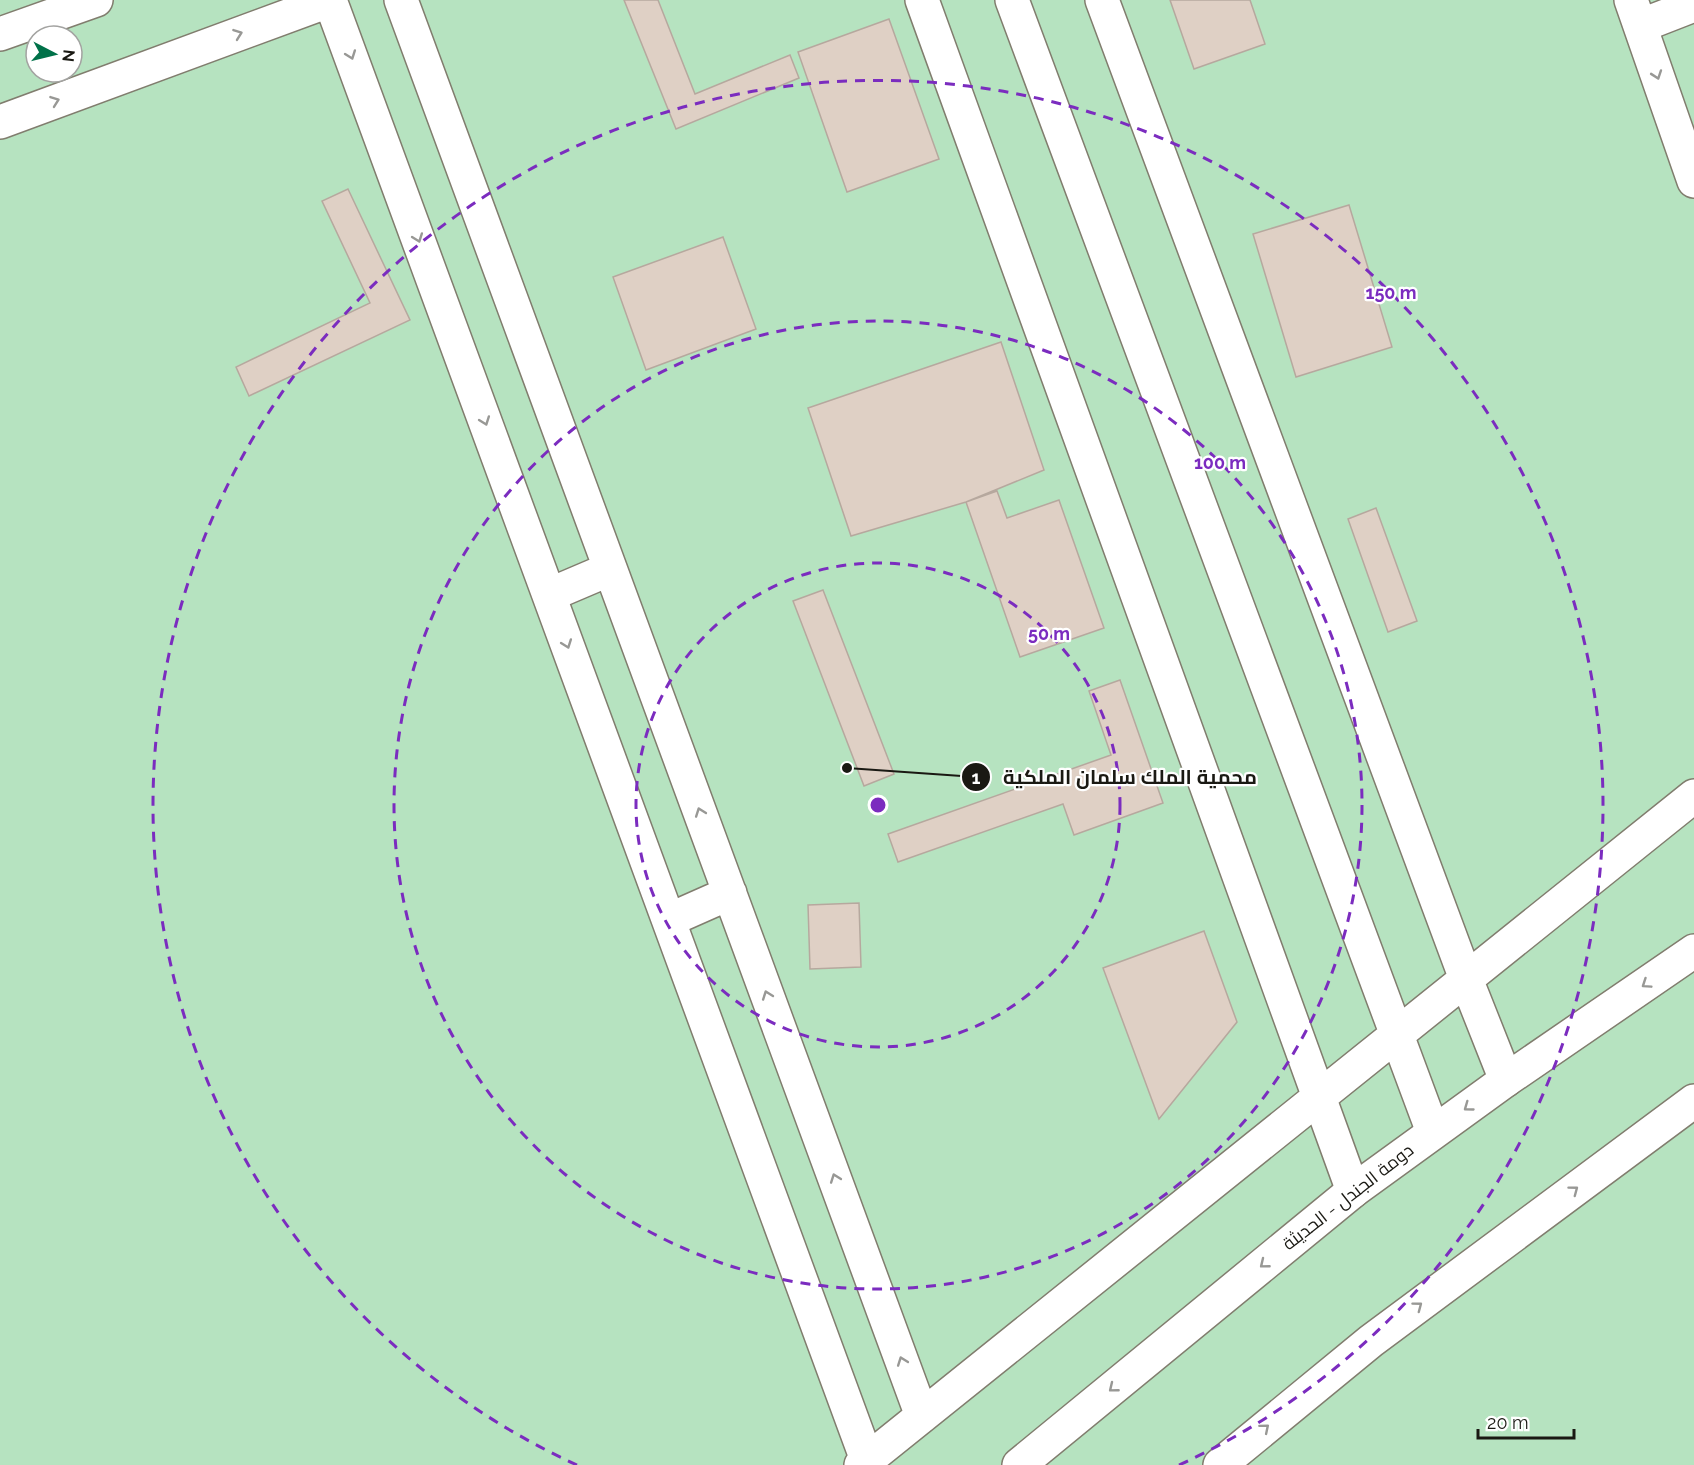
<svg xmlns="http://www.w3.org/2000/svg" width="1694" height="1465" viewBox="0 0 1694 1465" font-family="Raleway,Cairo,sans-serif">
  <style>
    .green { fill: #b6e3c0; fill-rule: evenodd }
    .building { fill: #dfd0c5; stroke: #b6a89e; stroke-width: 1.5 }
    .lines { fill: none; stroke-linecap: round; stroke-linejoin: round }
    .minor-casing { stroke: #817d6e; stroke-width: 36 }
    .trunk-casing { stroke: #817d6e; stroke-width: 36 }
    .minor { stroke: #fff; stroke-width: 33 }
    .trunk { stroke: #fff; stroke-width: 33 }
    .oneway { stroke: #989895 }
    .ring { fill: none; stroke: #7b2cbf; stroke-width: 3; stroke-dasharray: 10 8 }
    .labels { text-anchor: middle; stroke-width: 4.5; stroke-linejoin: round; paint-order: stroke }
    .street-label { font-size: 18px; fill: #1a1913; stroke: #fff }
    .centre { fill: #7b2cbf; stroke: #fff; stroke-width: 3 }
    .ring-label { font-size: 18px; text-anchor: middle; font-weight: bold; fill: #7b2cbf; stroke: #fff; stroke-width: 4.5; stroke-linejoin: round; paint-order: stroke }
    .leader { fill: none; stroke: #1a1913; stroke-width: 2 }
    .callout-dot { fill: #1a1913; stroke: #fff; stroke-width: 2 }
    .mark-label { font-size: 18px; text-anchor: middle; font-weight: bold; fill: #fff }
    .callout-label { font-size: 20px; text-anchor: middle; font-weight: bold; fill: #1a1913; stroke: #fff; stroke-width: 4.5; stroke-linejoin: round; paint-order: stroke }
  </style>
  <rect width="100%" height="100%" fill="#fefcf2"/>
  <!-- green -->
  <path class="green" d="M0,0H1694V1465H0ZM36,36H72V72H36Z"/>
  <!-- building -->
  <path class="building" d="M624,0H658L695,94L790,55L799,78L676,129Z
    M1170,0H1250L1265,44L1194,69Z
    M889,19L939,159L847,192L798,52Z
    M348,189L410,320L249,396L236,367L370,303L322,201Z
    M1349,205L1392,347L1296,377L1253,234Z
    M723,237L756,329L646,370L613,277Z
    M1001,342L1044,470L966,502L851,536L808,408Z
    M997,491L1007,518L1059,500L1104,628L1020,657L966,502Z
    M1376,508L1417,621L1388,632L1348,519Z
    M823,590L894,774L864,786L793,601Z
    M1120,680L1163,803L1074,835L1063,804L898,862L888,834L1111,755L1089,691Z
    M859,903L861,967L810,969L808,905Z
    M1204,931L1237,1022L1159,1119L1103,968Z"/>
  <g class="lines">
    <!-- minor casing -->
    <g class="minor-casing">
      <path id="minor" d="M330,0L867,1460
        M401,0L922,1416
        M922,0L1353,1191
        M1012,0L1433,1132
        M1102,0L1466,979L1506,1080
        M1631,0L1694,181
        M1640,26L1694,5
        M0,34L96,0
        M0,122L331,0
        M549,595L610,569
        M669,920L730,893
        M861,1465L1694,796"/>
    </g>
    <!-- trunk casing -->
    <g class="trunk-casing">
      <path id="trunk" d="M1019,1465L1353,1191L1506,1080L1694,951
        M1220,1465L1371,1341L1694,1101"/>
    </g>
    <!-- minor -->
    <use href="#minor" class="minor"/>
    <!-- trunk -->
    <use href="#trunk" class="trunk"/>
  </g>
  <!-- one-way arrows -->
  <defs><path id="oneway-chevron" d="M-2-3.5L2.5 0L-2 3.5" fill="none" stroke-width="1.6" stroke-linecap="round" stroke-linejoin="round" transform="scale(1.5)"/></defs>
  <g class="oneway">
    <use href="#oneway-chevron" transform="translate(238 34) rotate(-20)"/>
    <use href="#oneway-chevron" transform="translate(351 55) rotate(70)"/>
    <use href="#oneway-chevron" transform="translate(1657 75) rotate(71)"/>
    <use href="#oneway-chevron" transform="translate(55 101) rotate(-20)"/>
    <use href="#oneway-chevron" transform="translate(418 238) rotate(70)"/>
    <use href="#oneway-chevron" transform="translate(485 421) rotate(70)"/>
    <use href="#oneway-chevron" transform="translate(567 644) rotate(70)"/>
    <use href="#oneway-chevron" transform="translate(700 812) rotate(-110)"/>
    <use href="#oneway-chevron" transform="translate(1646 984) rotate(146)"/>
    <use href="#oneway-chevron" transform="translate(767 995) rotate(-110)"/>
    <use href="#oneway-chevron" transform="translate(1468 1107) rotate(144)"/>
    <use href="#oneway-chevron" transform="translate(835 1178) rotate(-110)"/>
    <use href="#oneway-chevron" transform="translate(1574 1190) rotate(-37)"/>
    <use href="#oneway-chevron" transform="translate(1264 1264) rotate(141)"/>
    <use href="#oneway-chevron" transform="translate(1418 1306) rotate(-37)"/>
    <use href="#oneway-chevron" transform="translate(902 1361) rotate(-110)"/>
    <use href="#oneway-chevron" transform="translate(1113 1388) rotate(141)"/>
    <use href="#oneway-chevron" transform="translate(1265 1428) rotate(-40)"/>
  </g>
  <!-- distance rings -->
  <g class="ring">
    <circle cx="878" cy="805" r="242"/>
    <circle cx="878" cy="805" r="484"/>
    <path d="M577 1465A725 725 0 1 1 1179 1465"/>
  </g>
  <g class="labels">
    <!-- street labels -->
    <g class="street-label">
      <text transform="translate(1348 1197) rotate(-38)" y="6">دومة الجندل - الحديثة</text>
    </g>
  </g>
  <circle cx="878" cy="805" r="9" class="centre"/>
  <g class="ring-label">
    <text x="1391" y="299">150 m</text>
    <text x="1220" y="469">100 m</text>
    <text x="1049" y="640">50 m</text>
  </g>
  <!-- callouts -->
  <path class="leader" d="M847 768L976 777"/>
  <g class="callout-dot">
    <circle cx="847" cy="768" r="6"/>
    <circle cx="976" cy="777" r="15"/>
  </g>
  <g class="mark-label">
    <text x="976" y="784">1</text>
  </g>
  <g class="callout-label">
    <text x="1130" y="784">محمية الملك سلمان الملكية</text>
  </g>
  <!-- north arrow -->
  <g transform="translate(54 54) rotate(97)"><circle r="28" fill="#ffffff" stroke="#a3a3a1" stroke-width="1.5"/>
  <path d="M0-4.5L10 22L0 15L-10 22Z" fill="#007149"/>
  <text y="-9" font-size="16" font-weight="bold" text-anchor="middle" fill="#1a1913">N</text>
  </g>
  <!-- scale -->
  <path d="M1478 1429v9h96v-9" fill="none" stroke="#1a1913" stroke-width="3"/>
  <text x="1487" y="1429" font-size="18" fill="#1a1913" stroke="#ffffff" stroke-width="4.5" paint-order="stroke">20 m</text>
</svg>
